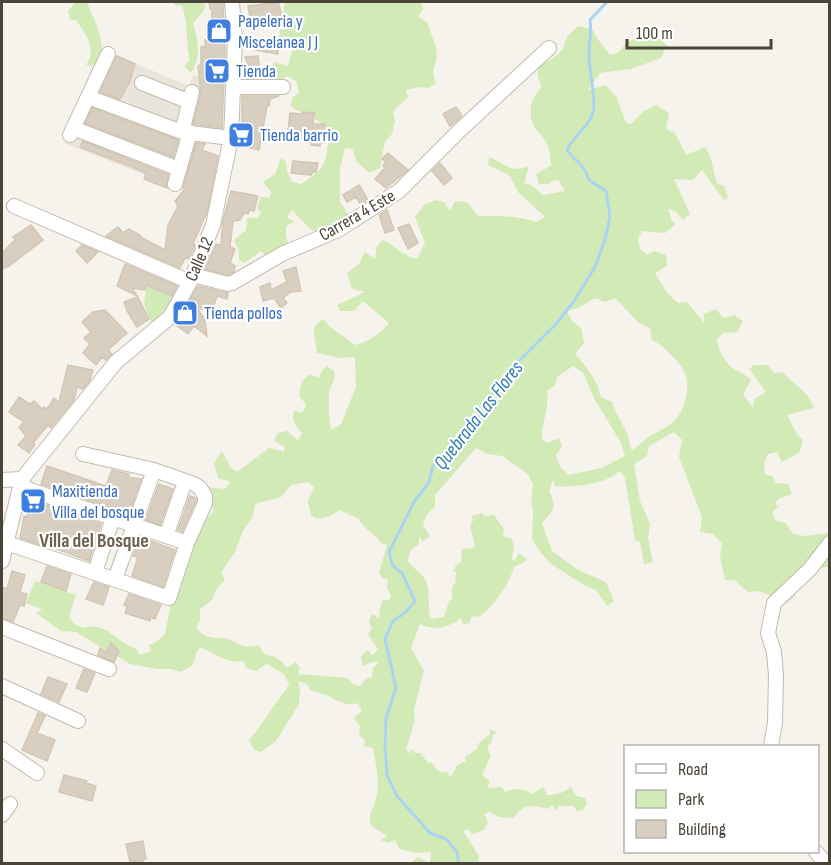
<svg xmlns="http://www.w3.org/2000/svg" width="831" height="865" viewBox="0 0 831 865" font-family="'Sofia Sans Condensed',sans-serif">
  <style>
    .residential { fill: #eae5da }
    .green { fill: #d2eab5; fill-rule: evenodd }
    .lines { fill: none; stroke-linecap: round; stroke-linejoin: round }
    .stream { stroke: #a9d4f2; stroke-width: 3 }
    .building { fill: #d8cfc1; stroke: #d3c7b4; stroke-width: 1.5 }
    .minor-casing { stroke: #c2bbae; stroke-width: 16 }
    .minor { stroke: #fff; stroke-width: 14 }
    .labels { text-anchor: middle; stroke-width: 4.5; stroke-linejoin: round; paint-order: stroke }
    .shop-label { font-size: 18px; fill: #366cbe; stroke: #fff; text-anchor: start }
    .street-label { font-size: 18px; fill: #4b4439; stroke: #fff }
    .water-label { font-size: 20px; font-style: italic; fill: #2e7ab2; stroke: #fff }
    .neighbourhood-label { font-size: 20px; font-weight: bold; fill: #6e6250; stroke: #fff }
  </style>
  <rect width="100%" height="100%" fill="#f6f3ec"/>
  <!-- residential -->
  <path class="residential" d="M106,51L189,86L193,75L206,77L213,118L211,132H207L186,191L64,143Z"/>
  <!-- green -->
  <path class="green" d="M76,2H87C94,23 113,48 92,66L86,65C98,48 85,34 76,20H70L68,11Z
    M174,2H205C206,12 199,16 193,23C198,41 202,57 191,73L184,66L190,60C185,42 189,24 182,6L175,5Z
    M286,2H421L423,9L418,16L428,23C430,34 437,44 437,55C436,68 430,69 436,83L429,88L420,87L406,90L408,97L393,111L395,121L392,134L385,141L380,168L369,173L356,161L353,149L345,148L340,169V202L349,215C339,223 327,225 317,233L308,227L292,210L287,217L294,222L286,226V237L291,249L269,259L261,251L244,263L239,260V251L234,240L246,230L247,218H257L261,213L257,208L261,197L270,198L271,192L263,182L275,174L281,158L286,162L287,171L292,182L301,184C332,164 322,163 331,132C328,128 308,113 304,112C298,110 295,111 291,106L292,98L299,93L296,81L287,76L279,81L272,82L273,62L288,66L293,48H286L279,38L280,30L287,29L283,10Z
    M578,26L593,30L596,37L610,55L619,52L627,42L652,33L667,45L661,58L631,69L600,73L588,90L605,85L616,96L626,123L631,124L643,112L656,105L669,113L666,129L675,133L686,155L705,147C714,161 712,169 717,183L724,186L728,197L724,200L702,170L693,180L674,179L690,214L683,220L675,211L668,209L672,221L676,224L665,233L642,231L638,239L640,249L647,255L654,251L666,255L667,266L655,273L667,293L678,303L687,302L704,323V314L716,309L723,318L734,315L743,321L737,332L723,333L717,339C717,347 724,360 730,366C736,372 744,372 751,380L743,394L753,408L754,399L766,392L749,369L754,365H768L774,373L783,372C795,387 808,390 814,408L787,415C793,424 794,433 803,440L799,453L782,462L777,452L768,454L764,463L765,475L772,476L776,483L788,484L792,494L780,498L775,503L778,507L772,512L776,521L786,523L793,534L804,536L829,533V567L816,568L795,586V596L787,603L760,591L748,592L734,580H725L720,557L722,543L713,534L700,532L702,517L679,457L682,440L674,432L649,446L647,456L634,464L640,501L650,524L648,538L653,562L644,564L640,542L635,540L625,478L620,471C604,485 578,486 556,487L553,480L549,491C557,506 554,511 542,523L552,551L578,570L606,582L614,601L607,606L596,590L584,585L551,564L541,553L532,539L533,510L531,499L533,484L528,474L502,456L487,454L476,448L435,495V507L427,514L423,525L430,536L423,541L419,537V544L410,551L408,561C412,568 421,572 425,579C432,592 426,607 431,619L444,617L449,601L452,599V586L456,583L455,577L457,572H453L456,565L461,562L462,549L473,548L475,545L470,526L473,521L472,516L482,513L484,516L494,515L504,529L503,536L512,539L514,547L512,558L514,562L519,553L528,560L514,567C509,584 495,606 479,617L472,616L469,623L463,625L461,618C448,628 435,631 420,624L411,648L424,671L414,709L415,720L406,749L409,753L413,749L415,753H421L427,762L432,763C437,771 440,773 448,772L449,777L453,774L457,765L466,761L465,757L477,749L479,743L490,734L489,729L497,732L493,735L492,742L487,746L491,756L482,775L490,781L487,788L501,787L505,792C517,787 522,789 533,794L543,787L547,795C556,795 564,793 571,787L576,796L585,798L587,803L583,810L577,811L573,806H559L555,811L553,805L547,809C533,804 522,804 514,818L499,817L490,812L484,814L488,822L484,830L473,834L467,829L463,831L479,856L478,863H410L418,857L430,863L431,852L416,853L399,849L395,840L388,843L380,840L387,836C383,832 375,830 372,826C366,816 374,808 376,799C380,783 376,765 373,748L363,746L366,741L359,735L360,726L354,718L362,711L358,703C342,709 329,692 311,691L307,684L298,681L300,689L299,704L276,741L261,752L254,750L249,740C260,728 266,717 275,704C280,696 286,692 289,684L284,674L267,664L256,671L246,668L244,661C227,664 215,654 201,647L197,651L193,665L181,672L171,669H157L130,664L76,632L61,631L36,613L42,609L26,603L35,581L76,595L69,616L74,624L83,628C106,621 116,642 135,648L140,655L151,651L149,645L158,641L165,634L172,598L185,558L194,549L195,538L206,518L214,512L207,487L225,489L231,482L218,478L214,463L222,451L231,468L237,472L269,448L284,452L285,447L274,441L278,433L287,431L298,440L302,433C295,425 291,421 294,410L302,413L306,405L299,395L302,382L309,374L319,378L322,370L327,366L334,371C336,385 329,384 329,394C329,403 328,424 332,430L341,424L356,387L355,357L340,358L317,353C316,338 308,326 324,319L329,326L355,345C370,341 379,335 389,323L363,301L354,311H340L337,305L365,292L352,289L347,273L359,264L365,252L375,259L377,246L383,240C395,246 403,256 417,259L425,243L415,217L424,205L436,200L444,202L450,211L455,201L467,202L478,216C497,215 518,216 536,222L545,217L518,192L509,175L488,165L489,157C505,163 511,174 529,166L524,183L531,185L543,195L565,191L559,181L554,180L549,184H539L536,174L552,165C549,158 550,152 548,146C545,138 538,133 534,126C527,112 531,97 542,87C529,60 550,66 562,50C565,47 565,41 567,37C570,33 575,29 578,26ZM595,298L605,302L615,298L639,323L650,328L652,340C662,344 684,366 686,376C690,391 684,413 672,423C666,428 658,431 652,435C645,439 639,445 633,450L630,447C629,429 617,419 612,402L601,397C598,382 586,365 575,354L584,343L581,328L572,321L567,311C579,309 584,304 595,298ZM573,366L583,373L594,398L621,443L625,456L601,468L569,475L560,467L556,455L562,446L559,438L547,443L542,440C541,423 550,407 547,391L555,385L557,377ZM308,482L314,487L308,501L311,515L317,519L330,516L339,510L359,519C364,530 375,533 381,543L387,545L379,573L382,578L388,580L387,588L391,596L389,601L383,599L379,612L380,618L372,614L369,621L372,629L368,634L378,649L373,655L367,650L361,657L363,666L374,661L378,663L373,668L372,677L366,679L360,686L354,685L348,678L298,674L300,668L296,662L286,668C282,658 273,656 264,654L259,645C246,648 242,646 231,640C219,635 207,643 196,627L200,620V609L212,600L217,588L225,580L221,573L235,552L243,531L253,516L255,504L281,497L291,485Z
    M147,279L158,283L157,290L173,297L161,315L151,322L144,304Z"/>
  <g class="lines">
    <!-- stream -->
    <path class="stream" d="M459,864L457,852L446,839L430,833L415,816L397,796L387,775L385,748L386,718L396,688L385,639L393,621L406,612L415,601L402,573L393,566L389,552L414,502L429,482L433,466L459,442L478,418L488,399L511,375L516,364L556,324L574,301L595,267L605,240L610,216L606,191L589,180L585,170L567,150C573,136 587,129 592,115C598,100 588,71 589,53C589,41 592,32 590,20L607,2"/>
  </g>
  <!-- building -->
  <path class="building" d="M209,2H223L225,53L222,128L193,124L201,94L198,66L201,64V47H205V40L211,41L212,9H210Z
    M278,2L281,12L280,20L252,29L248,6Z
    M258,39L279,41L278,54L255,50Z
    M117,56L135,64L130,81L120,99L100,92Z
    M258,56L261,78H244L245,72H250L245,57Z
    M242,96H279L270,99L269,106H267L259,150L239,145L240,130H242Z
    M456,107L462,116L450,126L443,114Z
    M92,108L178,140L173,157L85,123Z
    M302,112L314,113L313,124H325L320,146L311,145V142L290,139L287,140L290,113L302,114Z
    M83,141L168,175L167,188L144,179L146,173L130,166L80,147Z
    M196,143L205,144L202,150L218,156L207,212L193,244L195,245L189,259L185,258L180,268L106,236L118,227L123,233L129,229L141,236L140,237L165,250L168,225L178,206L175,201L185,189L183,188Z
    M388,153L408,170L386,188L375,179L385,168L383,166L386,162L382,159Z
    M293,161L318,163L316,172H313L311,175L291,173Z
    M440,163L452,178L444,185L432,171Z
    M359,185L368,200L361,205L356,197L347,202L343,195Z
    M231,191L258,196L254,211L250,210L248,214L244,213L240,220L233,221L230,247L235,249L230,263L235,266L234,272L228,275L205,269L216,244L221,245L223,221Z
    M387,210L394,230L385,233L379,215Z
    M409,224L418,243L408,249L398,228Z
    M31,225L43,240L9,266L2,269V253L15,240L13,237Z
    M82,245L98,252L87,263L76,251Z
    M125,264L177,286L172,296L146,285L145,290L132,288L137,296L117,286Z
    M296,267L301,291L291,292L283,298L287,303L281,308L274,298L263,301L260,287L270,283L271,290L287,282L283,271Z
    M198,286L228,293L227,299L217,296L212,311L197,308L205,320L207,336L194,326L188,334L175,324Z
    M138,297L149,319L137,327L127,311L124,302Z
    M105,310L127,333L108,350L112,354L106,360L102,357L96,365L83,353L90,344L84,338L91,332L82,322L93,312Z
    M68,365L93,370L90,380L83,389L77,387L74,400L51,428L48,425L33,443L35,444L29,453L18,445L26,436L19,427L24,422L9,412L19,397L30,404L34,401L42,409L44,407L47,409L54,398L59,402Z
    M47,466L106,486L112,470L129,474L128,477L141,479L129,514L41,484Z
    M159,484L173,489L160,525L146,520Z
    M190,496L196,498V501L182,532L178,530Z
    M32,500L79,516L80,519L83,517L101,524L89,561L41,543L40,545L20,538L24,516L27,517Z
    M140,537L175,550L163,587L132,576L138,557L133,556Z
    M47,566L71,574L66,591L41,582Z
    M12,571L25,575L20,592L27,594L24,606L20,605L13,622L2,618V587L7,589Z
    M94,582L109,587L103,605L86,599Z
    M129,594L161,605L155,619L151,617L150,621L125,613L127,607L124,605Z
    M111,643L119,651L114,662L98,655L100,648L107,652Z
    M84,669L95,673L87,692L76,688Z
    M48,677L67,684L59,702L41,694Z
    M38,713L45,716L37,733L55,740L47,761L22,750Z
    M64,775L87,781L86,783L96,786L92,801L59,792Z
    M143,841L146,859L142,860L143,864H135V861L130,862L126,844Z"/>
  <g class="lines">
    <!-- minor casing -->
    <g class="minor-casing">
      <path id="minor" d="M142,83L190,102
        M234,87H283
        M88,97L182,132L231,138
        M73,128L179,169
        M182,132L192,92
        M70,135L108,54
        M175,184L190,132
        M14,206L190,282
        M193,275L228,284L232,283L282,254L338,230L399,191L460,130L549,48
        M2,480L22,479
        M21,484L30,490L187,543
        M166,536L182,490
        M7,543L169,598L187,543L205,503V496L200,488L194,484L154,470L83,454
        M2,561L22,479L116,362L170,317L190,282L213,225L231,138L235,39L232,2
        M95,572L113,518
        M115,579L154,470
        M2,627L109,669
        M2,686L78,721
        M771,746L775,723L776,675L774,652L768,633L774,603L810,569L830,543
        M2,749L37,773
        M2,815L10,804
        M816,852L826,864"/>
    </g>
    <!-- minor -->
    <use href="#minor" class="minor"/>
  </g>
  <!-- icons -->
  <defs>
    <g id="shop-square" transform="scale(1.35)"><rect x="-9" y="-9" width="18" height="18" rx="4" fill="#3f7fe0" stroke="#fff"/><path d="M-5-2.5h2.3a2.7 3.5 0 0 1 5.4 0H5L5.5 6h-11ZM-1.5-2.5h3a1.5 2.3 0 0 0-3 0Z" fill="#fff"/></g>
    <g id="supermarket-square" transform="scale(1.35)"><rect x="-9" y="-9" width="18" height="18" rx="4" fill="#3f7fe0" stroke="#fff"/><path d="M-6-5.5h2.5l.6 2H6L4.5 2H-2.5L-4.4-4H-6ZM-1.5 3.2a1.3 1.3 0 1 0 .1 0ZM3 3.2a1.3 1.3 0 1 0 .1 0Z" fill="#fff"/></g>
  </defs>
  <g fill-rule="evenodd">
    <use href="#shop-square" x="219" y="31"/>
    <use href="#supermarket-square" x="217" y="71"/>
    <use href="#supermarket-square" x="241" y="135"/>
    <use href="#shop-square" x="185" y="313"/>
    <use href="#supermarket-square" x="33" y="501"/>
  </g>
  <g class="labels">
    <!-- shop labels -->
    <g class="shop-label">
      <text x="238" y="27">Papeleria y<tspan x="238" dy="21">Miscelanea J J</tspan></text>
      <text x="236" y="77">Tienda</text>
      <text x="260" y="141">Tienda barrio</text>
      <text x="204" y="319">Tienda pollos</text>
      <text x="52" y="497">Maxitienda<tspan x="52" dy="21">Villa del bosque</tspan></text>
    </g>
    <!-- street labels -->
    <g class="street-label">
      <text transform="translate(357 215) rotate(-30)" y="6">Carrera 4 Este</text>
      <text transform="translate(199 259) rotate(-67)" y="6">Calle 12</text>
    </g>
    <!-- water labels -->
    <g class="water-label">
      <text transform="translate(478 415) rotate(-52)" y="7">Quebrada Las Flores</text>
    </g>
    <!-- neighbourhood labels -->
    <g class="neighbourhood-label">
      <text x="94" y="547">Villa del Bosque</text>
    </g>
  </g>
  <!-- border -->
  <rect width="831" height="865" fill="none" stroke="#4b4439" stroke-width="6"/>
  <!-- legend -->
  <rect x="624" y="745" width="195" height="108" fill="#ffffff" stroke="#b7b4b0" stroke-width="1.5"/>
  <rect x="636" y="764" width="30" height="9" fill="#ffffff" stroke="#b7b4b0" stroke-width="1.5"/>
  <text x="678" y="775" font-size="18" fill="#4b4439">Road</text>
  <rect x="636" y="790" width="30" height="18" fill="#d2eab5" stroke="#b7b4b0" stroke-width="1.5"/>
  <text x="678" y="805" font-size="18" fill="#4b4439">Park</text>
  <rect x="636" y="820" width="30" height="18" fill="#d8cfc1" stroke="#b7b4b0" stroke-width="1.5"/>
  <text x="678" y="835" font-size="18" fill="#4b4439">Building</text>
  <!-- scale -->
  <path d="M627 39v9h144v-9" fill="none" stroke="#4b4439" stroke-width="3"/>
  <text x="636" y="39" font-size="18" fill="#4b4439" stroke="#ffffff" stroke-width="4.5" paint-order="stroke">100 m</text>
</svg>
